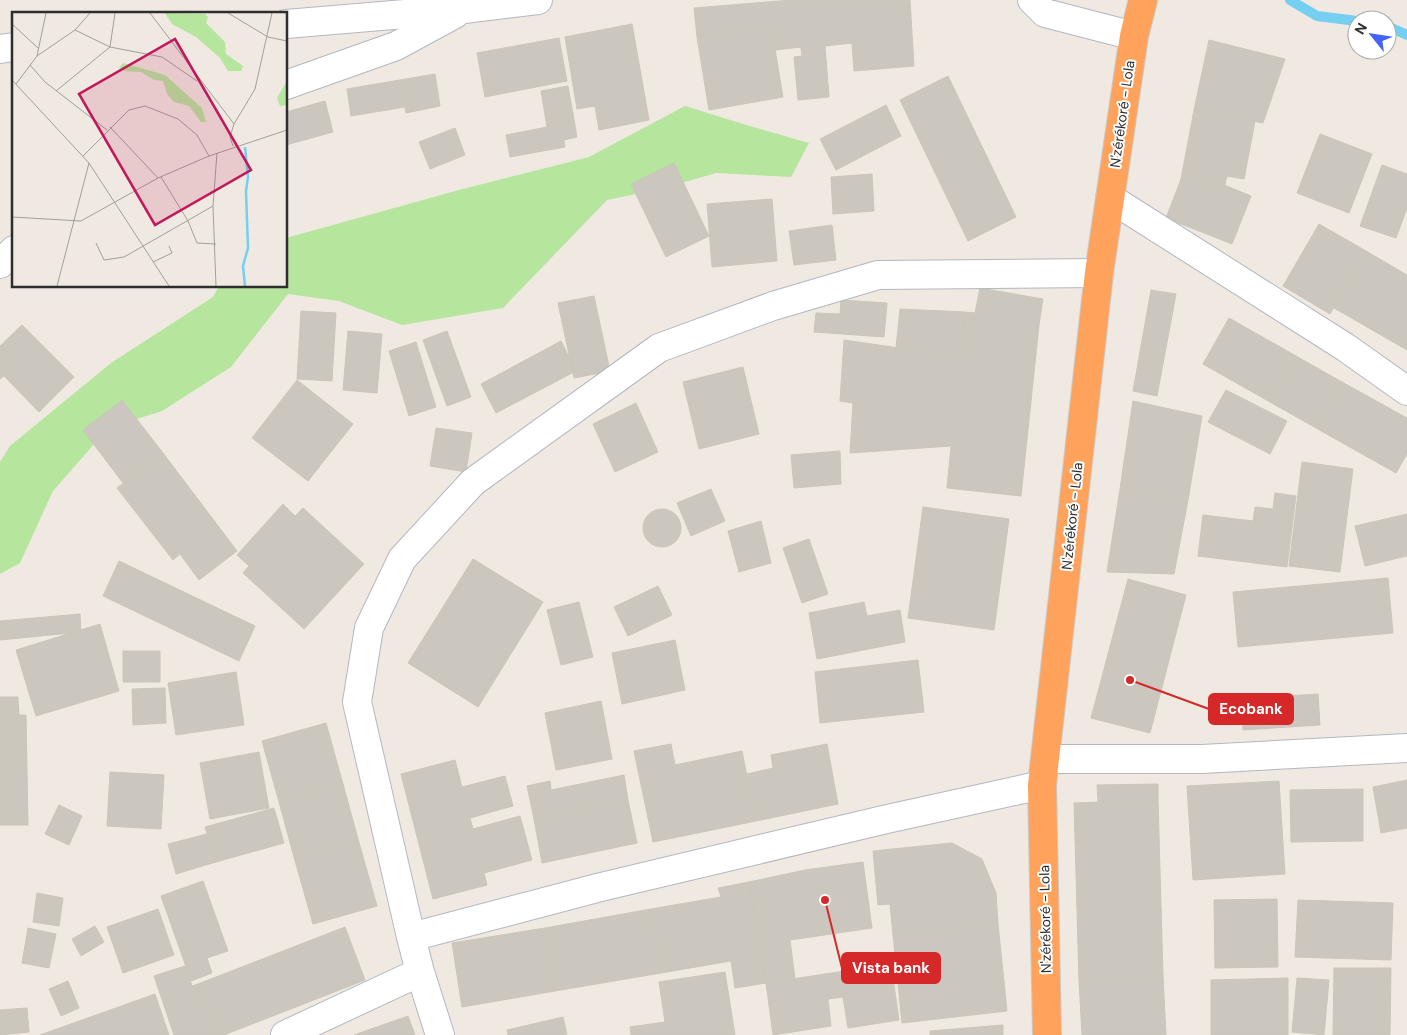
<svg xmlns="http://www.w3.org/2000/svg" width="1407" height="1035" viewBox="0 0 1407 1035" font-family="'DM Sans',sans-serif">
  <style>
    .green { fill: #b6e59e }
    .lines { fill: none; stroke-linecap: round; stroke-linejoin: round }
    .stream { stroke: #75cff0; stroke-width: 10 }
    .building { fill: #cbc7bf; stroke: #cbc5ba }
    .minor-casing { stroke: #b4b7c1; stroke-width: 30 }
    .highway-casing { stroke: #c9c9c9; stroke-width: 30 }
    .minor { stroke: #fff; stroke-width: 28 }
    .highway { stroke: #ffa35c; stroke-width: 28 }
    .labels { text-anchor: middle; stroke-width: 4; stroke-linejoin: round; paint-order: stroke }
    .street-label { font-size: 14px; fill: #2e2e2e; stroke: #fff }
    .inset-river { fill: none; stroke: #75cff0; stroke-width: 2.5 }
    .inset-road { fill: none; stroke: #a29e99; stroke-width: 1 }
    .view { fill: #c2185b; fill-opacity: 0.15; stroke: #c2185b; stroke-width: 2.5 }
    .inset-edge { fill: none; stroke: #2e2e2e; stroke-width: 2.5 }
    .leader { fill: none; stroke: #d62828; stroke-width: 2 }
    .callout-dot { fill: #d62828; stroke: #fff; stroke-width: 2 }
    .callout { fill: #d62828; stroke: #d62828; stroke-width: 2 }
    .callout-label { font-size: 15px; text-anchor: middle; font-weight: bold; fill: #fff }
  </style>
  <rect width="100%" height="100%" fill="#efe9e1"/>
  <!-- green -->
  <path class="green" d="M685,106L743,124L809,143L791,177L716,173L664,188L607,200L503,308L402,325L339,301L288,294L231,367L162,411L108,428L53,491L20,563L0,574V462L10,446L111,363L213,297L219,286H286V238L459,190L589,157Z"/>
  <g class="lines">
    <!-- stream -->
    <path class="stream" d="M1290,0L1317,16L1357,21
      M1387,26L1407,35"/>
  </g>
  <!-- building -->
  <path class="building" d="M791,0H910L914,66L854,71L852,43L825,46L829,97L798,100L794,57L802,56L801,47L776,50L771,25L697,37L694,8Z
    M632,24L649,120L599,130L595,106L577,109L565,37Z
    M771,25L783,97L709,110L697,37Z
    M559,38L567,81L485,97L477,53Z
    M1209,40L1285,59L1263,123L1194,110Z
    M435,74L440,106L406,113L400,80Z
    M948,76L1016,217L968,241L900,100Z
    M400,80L405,107L351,116L347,89Z
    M568,86L577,137L564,140L565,147L510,157L506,135L547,127L541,91Z
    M325,101L333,132L286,145V112Z
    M886,105L901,136L836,170L820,139Z
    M1194,110L1255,121L1244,179L1227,176L1224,188L1181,179Z
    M455,128L465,155L430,169L419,142Z
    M1320,134L1372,154L1349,213L1297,193Z
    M674,163L709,236L666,257L631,184Z
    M1382,165L1407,174V208L1396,238L1360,226Z
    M1185,169L1251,196L1232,244L1166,218Z
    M872,174L874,211L833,214L831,177Z
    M772,199L777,261L712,267L707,204Z
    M1319,224L1366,251L1330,314L1283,286Z
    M832,225L836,260L794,265L789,231Z
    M1366,251L1407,275V350L1334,308Z
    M980,288L1043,299L1039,325L1021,496L947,488L951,446L850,453L853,403L840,401L844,340L961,357L965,312L975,313Z
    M1151,290L1176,294L1157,396L1133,391Z
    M594,296L610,371L574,378L558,303Z
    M841,300L887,303L884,337L814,332L816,313L840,314Z
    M900,309L965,312L961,357L896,348Z
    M301,311L336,313L332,381L297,379Z
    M1229,318L1296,356L1270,402L1203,364Z
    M22,325L74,377L39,412L4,376L0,379V346Z
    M348,331L382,334L377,393L343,390Z
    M447,331L471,397L447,406L423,340Z
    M561,341L576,371L496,413L481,384Z
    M416,342L436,407L409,416L389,351Z
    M1296,356L1342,382L1316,428L1270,402Z
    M743,367L759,434L699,449L683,382Z
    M297,380L353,424L308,481L252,438Z
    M1342,382L1407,418V454L1396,473L1316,428Z
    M1226,390L1287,421L1270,454L1208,422Z
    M122,400L163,453L123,483L83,430Z
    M1133,401L1202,416L1188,500L1120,489Z
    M636,403L658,452L615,472L593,424Z
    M436,428L472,433L466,472L430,466Z
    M840,451L841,484L794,488L791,455Z
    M163,453L237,551L199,580L180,554L173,560L117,488Z
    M1302,462L1353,469L1340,572L1289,566Z
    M711,489L725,521L691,536L677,503Z
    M1120,489L1188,500L1174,574L1107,572Z
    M1275,493L1296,496L1287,567L1198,556L1203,515L1253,521L1255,507L1273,509Z
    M283,504L295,516L303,508L364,564L304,629L243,573L249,566L237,555Z
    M923,507L1009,519L994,630L908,618Z
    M643 528a19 19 0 1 1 38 0a19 19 0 1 1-38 0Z
    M1407,514V556L1365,566L1355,526Z
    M761,521L771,563L739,572L728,531Z
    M809,539L828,594L802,603L783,548Z
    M473,559L543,602L478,707L408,663Z
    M119,561L255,626L239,661L103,596Z
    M1388,578L1393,633L1238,647L1233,592Z
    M1128,579L1186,595L1150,733L1091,718Z
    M658,586L672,615L628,636L614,607Z
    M579,602L593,657L561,665L547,610Z
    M864,602L867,616L900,610L905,642L817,659L809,613Z
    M80,614L81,632L0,640V621Z
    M100,624L119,691L36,716L16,650Z
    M675,640L685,690L622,704L612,653Z
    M123,651H160V682H123Z
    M918,660L924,712L820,723L815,672Z
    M236,672L244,725L176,735L168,683Z
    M165,688L166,723L133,725L132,689Z
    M1318,694L1320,725L1243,730L1241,699Z
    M0,697H18L19,715H26L28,825H0Z
    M601,701L612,759L556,770L545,713Z
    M326,723L343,784L279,802L262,741Z
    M671,744L675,765L742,751L756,821L653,842L634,751Z
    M827,744L838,804L756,821L747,774L773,768L771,755Z
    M259,752L269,808L210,819L200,763Z
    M455,760L462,787L505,776L513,806L470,818L473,829L520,816L532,860L484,873L487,885L433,899L401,774Z
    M110,772L164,775L161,829L107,826Z
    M624,775L628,800L534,819L527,786L550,781L551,790Z
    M1407,780V828L1381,833L1373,787Z
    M1279,781L1285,874L1193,880L1187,786Z
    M343,784L358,839L294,857L279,802Z
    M1158,784V800L1098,802L1097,785Z
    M1363,789V841L1291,842L1290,790Z
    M628,800L637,843L542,863L534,819Z
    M1158,800L1163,976L1079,981L1074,803Z
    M59,805L82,816L69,845L45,834Z
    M274,808L284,843L216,862L205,827Z
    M207,834L216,862L176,874L168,844Z
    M358,839L377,906L313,924L294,857Z
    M952,843L982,859L996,893L998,924L893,935L890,904L878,905L873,851Z
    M863,862L872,928L790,940L795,979L766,983L749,882L805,870Z
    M203,881L228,951L207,958L212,973L191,981L161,896Z
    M749,882L766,983L735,988L731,961L661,973L651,909L721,897L718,888Z
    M37,893L63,898L59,926L33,922Z
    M1277,899L1278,967L1215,968L1214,900Z
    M1298,900L1393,903L1391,960L1295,957Z
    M158,909L174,955L123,973L107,927Z
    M651,909L661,973L555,991L545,928Z
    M998,924L1007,1011L902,1023L893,935Z
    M95,926L104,942L81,956L72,939Z
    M345,927L365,980L224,1035H217L198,984Z
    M28,928L56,934L49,968L22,963Z
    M545,928L555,991L462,1007L452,943Z
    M891,964L899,1020L848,1028L843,997L828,999L831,1026L773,1035L766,983Z
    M185,966L192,986L198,984L217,1035H174L154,976Z
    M1334,968H1391L1390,1035H1333Z
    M725,972L735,1035H631L630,1027L665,1022L659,982Z
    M1163,976L1166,1035H1082L1079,981Z
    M1288,978V1035H1211V980Z
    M1297,978L1329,980L1324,1035L1292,1032Z
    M68,981L79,1008L61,1016L49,989Z
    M155,994L169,1035H40Z
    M27,1008L29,1032L0,1035V1010Z
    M408,1016L415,1035H354Z
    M563,1017L567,1035H508L507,1030Z
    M1003,1025V1035H930V1031Z"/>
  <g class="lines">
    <!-- minor casing -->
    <g class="minor-casing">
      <path id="minor" d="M1032,0L1045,13L1134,36
        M286,24L464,9L538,0
        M0,49L14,47
        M286,85L396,46L455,14
        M1110,198L1345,347L1407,391
        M0,264L14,250
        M1046,759H1202L1407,748
        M411,937L601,887L887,819L1042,785
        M285,1035L420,972
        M440,1035L420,972L411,937L357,702L369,628L402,559L473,482L659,348L773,306L878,275L1099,273"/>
    </g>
    <!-- highway casing -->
    <g class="highway-casing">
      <path id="highway" d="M1047,1035L1042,785L1099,273L1134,36L1143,0"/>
    </g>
    <!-- minor -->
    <use href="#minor" class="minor"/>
    <!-- highway -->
    <use href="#highway" class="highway"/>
  </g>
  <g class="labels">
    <!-- street labels -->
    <g class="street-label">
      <text transform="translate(1122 114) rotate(-82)" y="5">N'zérékoré - Lola</text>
      <text transform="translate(1072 516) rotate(-84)" y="5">N'zérékoré - Lola</text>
      <text transform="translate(1045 919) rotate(-91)" y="5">N'zérékoré - Lola</text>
    </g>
  </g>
  <!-- overview -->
  <g transform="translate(12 12)">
    <rect width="275" height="275" fill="#efe9e1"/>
    <path d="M153,1L193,2L196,5L194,11L213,30L214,42L231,54L229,59H216L208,46L184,25L160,12ZM111,51L153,63L190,96L194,110H189L177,94L162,90L155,82L151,69L142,68L129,60L112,59L107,56ZM275,69V93L268,94L265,86Z" fill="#b6e59e"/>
    <path class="inset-river" d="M233,135L236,165L234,179L236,236L231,254L233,274"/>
    <path class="inset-road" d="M138,1L222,112M216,1L256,25L275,29M0,12L26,36M63,18L98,35L150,45L185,69M25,44L34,1M18,53L33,70L95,118M0,68L77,151L157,274M4,72L25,44L63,18L78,1M44,79L98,35L103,1M98,115L146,166M221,134L218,125L222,112L243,77L260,1M71,144L117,98L133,94L166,107L185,123L197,144M149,165L176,209L185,231L204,232M0,205L69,209L146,166L197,144L275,118M84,231L92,248L112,245L201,194M141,250L160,241L157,234M45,274L77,151M204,274L201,194L205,141"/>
    <path class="view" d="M163,27L239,158L143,213L67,82Z"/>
    <rect width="275" height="275" class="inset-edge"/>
  </g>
  <!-- callouts -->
  <path class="leader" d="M1130 680L1209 709M825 900L842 968"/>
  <g class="callout-dot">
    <circle cx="1130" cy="680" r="5"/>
    <circle cx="825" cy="900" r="5"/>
  </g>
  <g class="callout">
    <rect x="1209" y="694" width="84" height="30" rx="5"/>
    <rect x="842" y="953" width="98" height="30" rx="5"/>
  </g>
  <g class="callout-label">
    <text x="1251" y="714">Ecobank</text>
    <text x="891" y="973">Vista bank</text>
  </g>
  <!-- north arrow -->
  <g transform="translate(1372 35) rotate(300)"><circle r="24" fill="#ffffff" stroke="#ababab"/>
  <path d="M0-4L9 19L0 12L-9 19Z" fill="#4264fb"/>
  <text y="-8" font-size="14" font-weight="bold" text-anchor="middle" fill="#2e2e2e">N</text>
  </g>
</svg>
